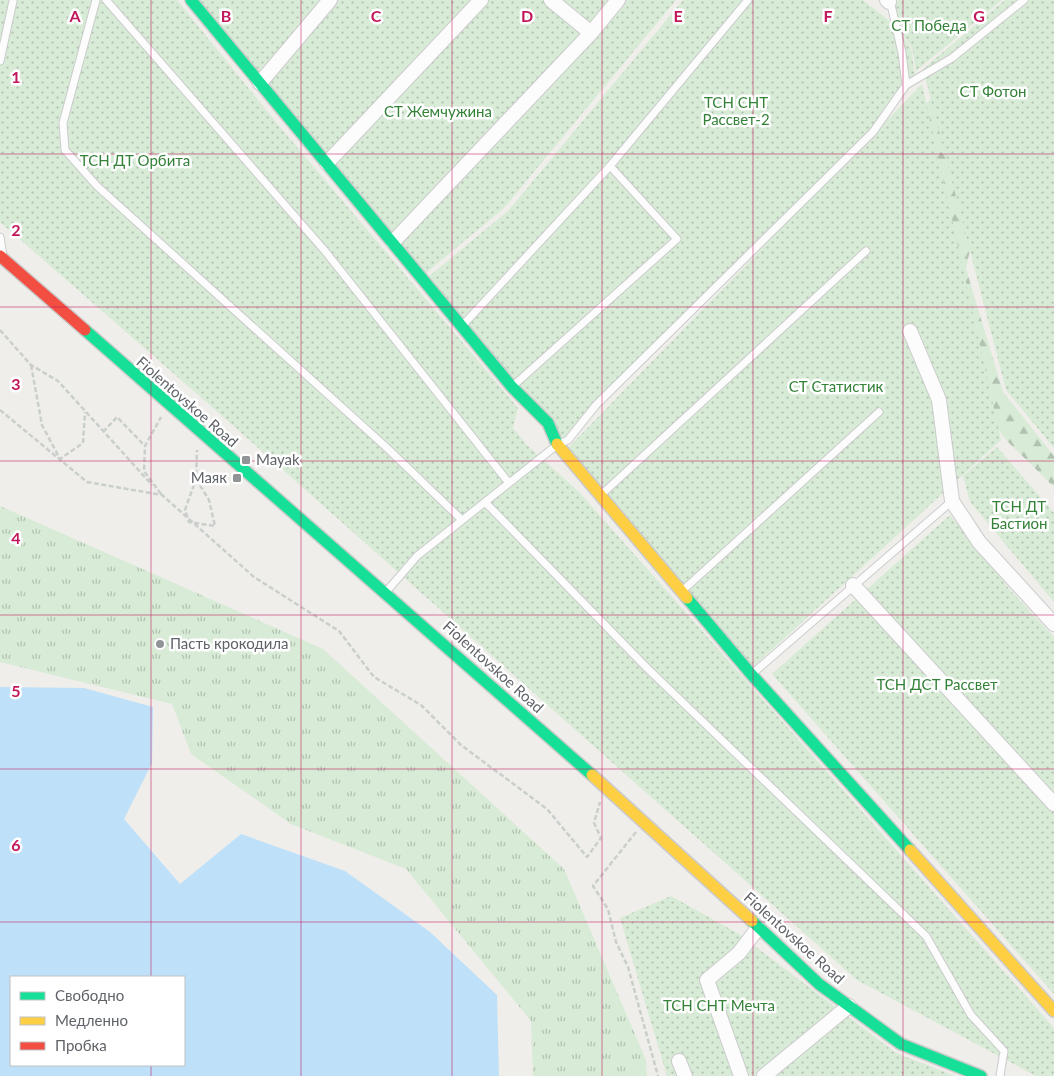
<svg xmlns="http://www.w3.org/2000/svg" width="1054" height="1076" viewBox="0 0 1054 1076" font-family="Lato,sans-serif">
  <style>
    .grass { fill: url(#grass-tufts) }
    .forest { fill: url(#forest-firs) }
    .garden { fill: url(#garden-dots) }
    .water { fill: #bfe0f9; fill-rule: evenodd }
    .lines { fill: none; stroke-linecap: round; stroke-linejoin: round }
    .lane-casing { stroke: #cbcccc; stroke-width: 9 }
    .street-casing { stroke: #cbcccc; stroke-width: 16 }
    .fast-casing { stroke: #cacacb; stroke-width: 14 }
    .slow-casing { stroke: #cacacb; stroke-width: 14 }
    .jam-casing { stroke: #cacacb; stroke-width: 14 }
    .path { stroke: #cacfcc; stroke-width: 2.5; stroke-dasharray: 5 2.5; stroke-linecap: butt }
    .lane { stroke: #fdfcfc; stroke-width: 7 }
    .street { stroke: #fdfcfc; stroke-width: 14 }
    .fast { stroke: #16e098; stroke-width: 11 }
    .slow { stroke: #ffcf43; stroke-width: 11 }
    .jam { stroke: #f24e42; stroke-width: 11 }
    .grid { fill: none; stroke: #c2185b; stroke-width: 1; stroke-opacity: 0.55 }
    .poi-dot { fill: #919496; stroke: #fff; stroke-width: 2 }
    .labels { text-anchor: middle; stroke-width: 5; stroke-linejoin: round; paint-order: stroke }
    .park-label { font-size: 15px; fill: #348238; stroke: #fff }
    .street-label { font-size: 15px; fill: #5f6368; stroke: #fff }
    .poi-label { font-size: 15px; fill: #5f6368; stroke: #fff; text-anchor: start }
    .grid-label { font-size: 16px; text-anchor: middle; font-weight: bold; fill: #c2185b; stroke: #fff; stroke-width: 5; stroke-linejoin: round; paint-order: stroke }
  </style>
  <defs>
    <pattern id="grass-tufts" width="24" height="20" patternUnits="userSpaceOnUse" patternTransform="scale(1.25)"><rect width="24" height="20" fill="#d8ebd6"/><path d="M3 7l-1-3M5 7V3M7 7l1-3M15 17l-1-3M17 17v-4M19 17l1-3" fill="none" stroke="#b2c2b1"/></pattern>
    <pattern id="forest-firs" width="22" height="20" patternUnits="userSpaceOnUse" patternTransform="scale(1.25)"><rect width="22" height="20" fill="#d8ebd6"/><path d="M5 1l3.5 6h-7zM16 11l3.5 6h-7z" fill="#b2c2b1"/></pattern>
    <pattern id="garden-dots" width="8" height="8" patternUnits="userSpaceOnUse" patternTransform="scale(1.25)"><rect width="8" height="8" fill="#d8ebd6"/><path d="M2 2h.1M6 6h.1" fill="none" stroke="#b2c2b1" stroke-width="1.8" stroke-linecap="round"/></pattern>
  </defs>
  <rect width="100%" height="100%" fill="#efeeea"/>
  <!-- grass -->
  <path class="grass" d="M0,506L323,649L564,869L646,1060L647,1076H533L531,1021L406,869L291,824L191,754L172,704L0,662Z"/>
  <!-- forest -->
  <path class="forest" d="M970,64L986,171L966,269L1003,392L1054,456V487L1008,442L929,340L917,112Z"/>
  <!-- garden -->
  <path class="garden" d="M0,0H177L280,127L518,408L513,428L528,446L579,492L1054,1028V1076H1036L857,980L220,414L0,222Z
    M198,0H676L504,208L426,273Z
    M683,0H863L897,27L911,49L916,81L881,124L567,440L559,444L427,278L509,210Z
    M898,0H1002L916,71L912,48L892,18Z
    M1005,0H1054V448L1006,390L923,69Z
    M922,84L1001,440L753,667L567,449Z
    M997,447L1054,513V602L970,502L963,476Z
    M950,515L1010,590L1054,637V994L772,674Z
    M671,896L739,934L896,1053L955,1076H667L620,918Z"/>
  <!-- water -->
  <path class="water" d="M0,687L84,688L153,707L152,763L124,819L180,884L241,834L345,871L430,932L497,995L499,1076H0ZM11,977H184V1065H11Z"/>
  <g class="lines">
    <!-- lane casing -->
    <g class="lane-casing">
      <path id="lane" d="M96,0L63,123L65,150L97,186L386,447L462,520
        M106,0L325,251L509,483
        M0,61L13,1
        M906,85L952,58L1024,0
        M0,237L3,256
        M462,326L610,166L748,0
        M513,386L677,239L610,166
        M601,495L866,251
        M485,502L647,668L926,936L971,1015L1004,1051L1000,1076
        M386,592L417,556L557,445L568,440L596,405L873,132L906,85L902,53L890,0
        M681,592L879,412
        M752,674L952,501"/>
    </g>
    <!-- street casing -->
    <g class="street-casing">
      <path id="street" d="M551,0L591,33
        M887,0L889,2
        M260,83L330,0
        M327,163L481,0
        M393,242L591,33L618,0
        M910,331L939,400L952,501L979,542L1054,624
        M853,585L1054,804
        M679,1061L685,1076
        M741,1076L707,980L739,953L758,928
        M764,1076L849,1006"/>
    </g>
    <!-- fast casing -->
    <g class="fast-casing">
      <path id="fast" d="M191,0L512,387L548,423L557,444
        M85,330L592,775
        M687,598L751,674L910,850
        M752,921L819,984L901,1044L981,1076"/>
    </g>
    <!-- slow casing -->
    <g class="slow-casing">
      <path id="slow" d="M557,444L687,598
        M592,775L752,921
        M910,850L1054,1011"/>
    </g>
    <!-- jam casing -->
    <g class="jam-casing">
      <path id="jam" d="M0,256L85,330"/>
    </g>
    <!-- path -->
    <path class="path" d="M0,330L31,365L58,381L152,485
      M31,365L42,425L60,459L83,443L85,412
      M0,410L87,482L162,495L254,577L339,631L374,677L421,705L461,745L547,809L587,857L601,838L594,823L600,802
      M103,432L117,417L145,446
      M196,479L209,500L215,526L189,522L185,510L196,479L197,450
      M161,494L144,471L145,446L161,417
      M636,832L593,886L608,909L616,942L628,967L658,1076"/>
    <!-- lane -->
    <use href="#lane" class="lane"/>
    <!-- street -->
    <use href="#street" class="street"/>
    <!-- fast -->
    <use href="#fast" class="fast"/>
    <!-- slow -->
    <use href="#slow" class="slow"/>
    <!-- jam -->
    <use href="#jam" class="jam"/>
  </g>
  <!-- grid -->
  <path class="grid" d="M151,0V977M301,0V1076M452,0V1076M602,0V1076M753,0V1076M903,0V1076M0,154H1054M0,307H1054M0,461H1054M0,615H1054M0,769H1054M0,922H1054M151,1065V1076"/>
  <!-- markers -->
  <g class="poi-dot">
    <rect x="241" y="455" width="10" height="10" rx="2.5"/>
    <rect x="232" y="473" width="10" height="10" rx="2.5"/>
    <circle cx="160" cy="644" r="5"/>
  </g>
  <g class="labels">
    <!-- park labels -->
    <g class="park-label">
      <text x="929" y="31">СТ Победа</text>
      <text x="993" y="97">СТ Фотон</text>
      <text x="736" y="108">ТСН СНТ<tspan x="736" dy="17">Рассвет-2</tspan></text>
      <text x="438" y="117">СТ Жемчужина</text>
      <text x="135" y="166">ТСН ДТ Орбита</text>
      <text x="836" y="392">СТ Статистик</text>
      <text x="1019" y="512">ТСН ДТ<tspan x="1019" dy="17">Бастион</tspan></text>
      <text x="937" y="690">ТСН ДСТ Рассвет</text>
      <text x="719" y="1011">ТСН СНТ Мечта</text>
    </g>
    <!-- street labels -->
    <g class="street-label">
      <text transform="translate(187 402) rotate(41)" y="5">Fiolentovskoe Road</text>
      <text transform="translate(493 667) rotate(42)" y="5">Fiolentovskoe Road</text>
      <text transform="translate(794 938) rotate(42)" y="5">Fiolentovskoe Road</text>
    </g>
    <!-- poi labels -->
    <g class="poi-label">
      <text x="256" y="465">Mayak</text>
      <text x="227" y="483" text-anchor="end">Маяк</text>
      <text x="170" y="649">Пасть крокодила</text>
    </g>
  </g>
  <g class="grid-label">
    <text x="75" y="22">A</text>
    <text x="226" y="22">B</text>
    <text x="376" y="22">C</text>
    <text x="527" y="22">D</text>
    <text x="678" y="22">E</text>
    <text x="828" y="22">F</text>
    <text x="979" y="22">G</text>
    <text x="16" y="83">1</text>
    <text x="16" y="236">2</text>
    <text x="16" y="390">3</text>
    <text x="16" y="544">4</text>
    <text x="16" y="697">5</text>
    <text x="16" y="851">6</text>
  </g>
  <!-- legend -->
  <rect x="10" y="976" width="175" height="90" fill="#ffffff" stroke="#bfc1c3"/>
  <rect x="20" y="992" width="25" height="8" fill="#16e098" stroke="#bfc1c3"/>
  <text x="55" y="1001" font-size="15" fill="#5f6368">Свободно</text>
  <rect x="20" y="1017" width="25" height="8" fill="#ffcf43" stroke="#bfc1c3"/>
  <text x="55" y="1026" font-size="15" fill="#5f6368">Медленно</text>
  <rect x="20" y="1042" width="25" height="8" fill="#f24e42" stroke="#bfc1c3"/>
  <text x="55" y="1051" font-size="15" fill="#5f6368">Пробка</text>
</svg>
